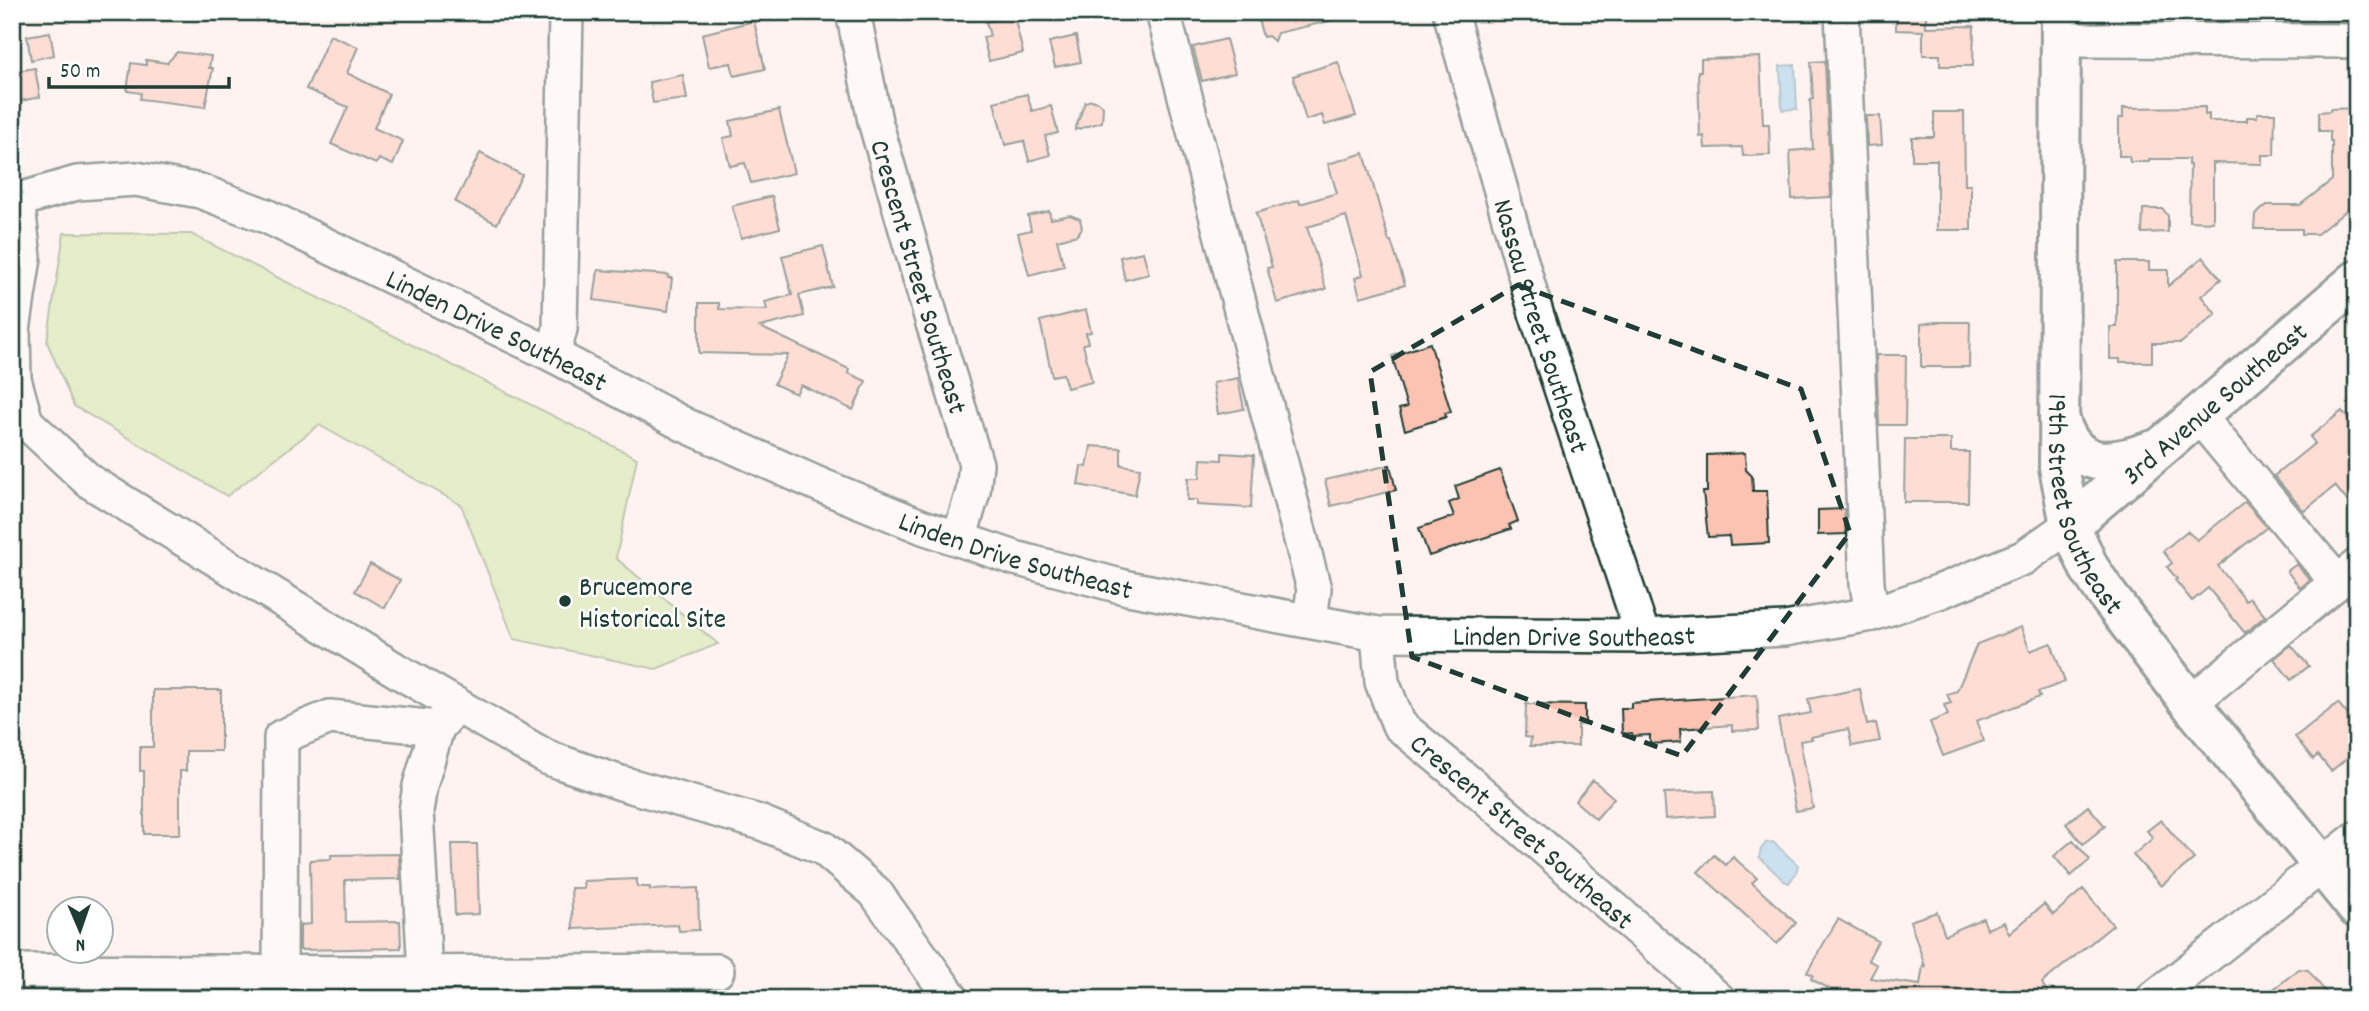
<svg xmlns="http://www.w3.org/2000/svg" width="2369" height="1011" viewBox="0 0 2369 1011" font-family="Dekko,sans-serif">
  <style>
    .green { fill: #cbe69d; stroke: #759268; stroke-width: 2 }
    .water { fill: #8fccef; stroke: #6293a4; stroke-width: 2 }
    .building { fill: #fcc3b2; stroke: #1f3d34; stroke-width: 2 }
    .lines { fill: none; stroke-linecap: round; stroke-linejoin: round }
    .minor-casing { stroke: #1f3d34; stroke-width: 38 }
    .major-casing { stroke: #1f3d34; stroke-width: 44 }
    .minor { stroke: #fff; stroke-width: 33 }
    .major { stroke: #fff; stroke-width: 38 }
    .marked { fill: none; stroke: #1f3d34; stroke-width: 5; stroke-dasharray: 14 9; stroke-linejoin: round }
    .poi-dot { fill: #1f3d34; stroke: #fff; stroke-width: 2.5 }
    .labels { text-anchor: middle; stroke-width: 5; stroke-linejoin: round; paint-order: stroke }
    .street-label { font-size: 28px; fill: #1f3d34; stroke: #fff }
    .poi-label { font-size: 28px; fill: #1f3d34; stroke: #fff; text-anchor: start }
  </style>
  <rect width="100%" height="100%" fill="#fef3f0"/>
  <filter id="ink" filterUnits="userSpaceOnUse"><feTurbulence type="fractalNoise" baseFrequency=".0143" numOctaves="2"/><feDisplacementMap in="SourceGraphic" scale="14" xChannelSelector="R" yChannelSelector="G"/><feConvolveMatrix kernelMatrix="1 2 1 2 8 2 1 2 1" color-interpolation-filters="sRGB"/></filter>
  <g filter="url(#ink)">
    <!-- green -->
    <path class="green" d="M64,233L191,234L637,458L616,558L718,644L656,669L514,639L461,505L319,425L227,496L74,406L47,342Z"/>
    <!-- water -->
    <path class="water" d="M1795,65L1797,109L1782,110L1780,66Z
      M1773,842L1798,865L1796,873L1789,883L1784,881L1759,857L1761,849L1766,843Z"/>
    <!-- building -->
    <path class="building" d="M1256,12H1333L1334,20L1277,33L1274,41L1268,36L1263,37Z
      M1896,12H1926V27L1974,26L1973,66H1940V55H1923V31L1896,30Z
      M1014,16L1023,53L989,61L983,37L990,36L986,22Z
      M754,21L765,69L734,76L731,63L709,67L702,34Z
      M50,32L54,55L31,60L27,36Z
      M330,35L358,47L347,73L389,94L374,128L403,141L393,165L379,159L376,164L331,144L348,107L306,89Z
      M1076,36L1081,62L1055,67L1049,42Z
      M1226,39L1235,73L1202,81L1193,47Z
      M177,52L211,56L209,68H213L205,107L140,99L141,93L127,91L131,63L146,65V60L167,63Z
      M1760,57L1763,124H1769L1770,155L1743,156L1742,147L1705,148L1704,136L1700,137L1698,71H1701V59Z
      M1825,61L1831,197L1792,199L1790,151L1813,149L1810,100L1813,99L1811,62Z
      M1338,62L1356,116L1325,125L1322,115L1306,120L1293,76Z
      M35,68L40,97L12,103V72Z
      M683,75L687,99L653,103L649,82Z
      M1027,94L1032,111L1051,106L1058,133L1045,136L1050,155L1029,161L1024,141L1005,145L994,102Z
      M1092,100L1100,103L1103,107L1102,122L1075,130L1085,102Z
      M2205,107V115L2209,114V121H2247V117H2257V113H2275L2274,155H2262V164L2213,163V222L2189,221L2190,165H2188V159H2149V162H2130L2129,156H2119V118H2123V108Z
      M2357,108V202L2317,234H2302V229H2254L2255,215L2267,205H2300L2332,180V141H2330V131H2319V112L2330,111V109Z
      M779,110L794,173L751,183L745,163L730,166L723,138L733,136L730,121Z
      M1934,112H1964L1965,185H1971V230H1937V160H1912V137H1934Z
      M1866,116H1880L1882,145L1867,146Z
      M480,153L522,175L497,224L455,202Z
      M1364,153L1389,241H1391L1405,285L1360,297L1355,278L1363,275L1346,216L1307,227L1326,289L1277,303L1267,268L1272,267L1256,213L1299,200L1300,204L1337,193L1328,164Z
      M772,196L780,228L741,238L732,206Z
      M2143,209H2163L2168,216V232L2142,233Z
      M1049,211L1051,219L1070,215L1080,219L1082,228L1077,235L1057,240L1064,266L1029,275L1018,233L1031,230L1028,216Z
      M823,246L833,287L799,295L804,316L760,327L849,369L848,373L866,381L853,410L801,385L796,394L774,384L788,355L699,353V303H719V309L767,310L765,302L792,295L782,256Z
      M1143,252L1149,274L1125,280L1120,257Z
      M2203,257L2221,279L2201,296L2216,314L2181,343H2152V362H2120V359H2110V327H2117V262H2149V270H2168V286Z
      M598,270L669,275L668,278H672L668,311L594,300Z
      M1086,310L1091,332L1086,333L1088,343L1083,344L1092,382L1067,388L1063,374L1052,376L1040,321Z
      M1935,322H1970L1969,367H1921V324Z
      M1430,343L1451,412L1445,413L1446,417L1405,430L1399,409L1407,407L1392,356Z
      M1876,355H1906L1905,425H1879Z
      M1238,378L1244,409L1218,414L1213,383Z
      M2342,411L2357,429V513L2335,486L2304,511L2274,476L2315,443L2310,437Z
      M1905,439H1951V452H1969L1968,502H1904Z
      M1091,446L1121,448V465L1140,468L1135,495L1078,485L1081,466L1087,467Z
      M1222,453L1254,455L1251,508L1197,505V500H1187L1188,478H1200L1201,459L1222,460Z
      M1745,453L1746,470L1752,476L1753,491H1767L1769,543L1730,545L1729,536L1708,537L1703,492H1707V455Z
      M1390,465L1396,490L1331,506L1325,480Z
      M1500,470L1518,521L1509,525L1511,529L1429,556L1419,528L1454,516L1449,503L1459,499L1455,486Z
      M2245,502L2267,527L2218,566L2246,601L2250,598L2265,616L2245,633L2208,588L2192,601L2175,580L2177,579L2167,567L2172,563L2163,551L2187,531L2197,540Z
      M1844,509L1846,534L1818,535V510Z
      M370,564L400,580L385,608L355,591Z
      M2297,564L2310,580L2300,588L2287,571Z
      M2021,627L2030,651L2051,643L2065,682L2038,692L2040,697L1976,721L1984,741L1943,756L1930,722L1948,715L1944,705L1951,703L1947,694L1957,691L1977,644Z
      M2291,645L2309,666L2291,680L2274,659Z
      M1860,689L1867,725L1876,723L1880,741L1852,746L1848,729L1811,737L1812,739L1800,741L1813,808L1796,811L1778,719L1811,713L1808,699Z
      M153,690H221V751H186V771H180V834H144V771H140V747H153Z
      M1757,695L1759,730L1732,731V725L1680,729L1681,742L1650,744V735L1633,736L1632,733L1622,734L1621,708H1631V703Z
      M2338,703L2357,726V750L2331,771L2318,755L2313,759L2295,737Z
      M1526,704L1585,705V725H1578V746H1530L1531,738L1525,737Z
      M1593,780L1614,798L1596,819L1575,801Z
      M1714,791L1715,816L1666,819L1664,793Z
      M2088,806L2105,826L2083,844L2066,824Z
      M2161,820L2194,859L2161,886L2133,855L2153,838L2147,831Z
      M2073,840L2090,860L2071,876L2054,856Z
      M452,844H477L479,914L455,915Z
      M399,854L400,879L345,880L346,922L400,921L401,948L300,950V925L311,924L310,860L331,859V855Z
      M1714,855L1726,865L1733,857L1757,878L1752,883L1796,923L1777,944L1698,872Z
      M637,879V887H650V890L698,888L699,930L679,931L678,925L573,929L571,888H584L583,881Z
      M2083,889L2113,925L2042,983L2047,992L2033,999H2030L2026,992L2006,999H1822L1828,988L1811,979L1813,975L1807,972L1838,919L1878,941L1868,960L1877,965L1870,978L1920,985L1923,965L1925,966L1910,921L1937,912L1945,935L1983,918L1987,929L2004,922L2009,934L2044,904L2053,915Z
      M2299,969L2308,970L2331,999H2261Z"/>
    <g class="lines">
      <!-- minor casing -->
      <g class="minor-casing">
        <g id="minor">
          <path id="s1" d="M853,12L875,121L932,320L976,464L973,492L959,539"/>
          <path d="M1163,12L1314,589L1310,620"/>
          <path id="s2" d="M1450,12L1536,313L1643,636"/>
          <path d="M1842,12L1867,584L1872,614"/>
          <path d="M2061,40L2357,41"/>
          <path d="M17,199L24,257L13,330L14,379L26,422L89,481L396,670L548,758L621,783L759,822L823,848L875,892L952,999"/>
          <path id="s3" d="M12,202L77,183L136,179L200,191L266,216L553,355L685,425L820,485L923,527L1015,558L1128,588L1378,634L1643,636L1785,629L1872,614L1941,591L2023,558L2070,525"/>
          <path d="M553,355L560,329L566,12"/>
          <path d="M2198,415L2337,582"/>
          <path id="s4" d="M1378,634L1382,682L1399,725L1473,786L1718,999"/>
          <path d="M2190,703L2357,566"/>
          <path d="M12,971L385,973L717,971"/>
          <path d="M280,972L281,737L330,717L437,728L457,705"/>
          <path d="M425,973L416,811L420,786L437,728"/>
          <path d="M2153,999L2357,838"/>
        </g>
      </g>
      <!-- major casing -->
      <g class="major-casing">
        <g id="major">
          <path id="s5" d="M2061,12L2059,467L2070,525L2089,568L2108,596L2190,703L2357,908"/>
          <path d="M2059,417C2074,471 2109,466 2154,450"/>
          <path id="s6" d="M2070,525L2357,280"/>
        </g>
      </g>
      <!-- minor -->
      <use href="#minor" class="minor"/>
      <!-- major -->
      <use href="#major" class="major"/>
    </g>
  </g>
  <!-- marked area -->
  <path d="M0 0H2369V1011H0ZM1518,285L1801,389L1850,533L1682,756L1412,657L1370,372Z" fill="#fef3f0" fill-opacity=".55" fill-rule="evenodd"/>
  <path class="marked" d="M1518,285L1801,389L1850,533L1682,756L1412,657L1370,372Z"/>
  <!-- markers -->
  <circle class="poi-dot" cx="565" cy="601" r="7"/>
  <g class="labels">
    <!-- street labels -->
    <g class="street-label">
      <text dy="10" stroke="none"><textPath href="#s1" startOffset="273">Crescent Street Southeast</textPath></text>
      <text dy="10" stroke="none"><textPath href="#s2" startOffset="327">Nassau Street Southeast</textPath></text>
      <text dy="10" stroke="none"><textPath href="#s3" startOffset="520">Linden Drive Southeast</textPath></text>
      <text dy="10" stroke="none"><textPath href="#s6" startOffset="189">3rd Avenue Southeast</textPath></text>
      <text dy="10" stroke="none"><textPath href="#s5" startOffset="497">19th Street Southeast</textPath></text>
      <text dy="10" stroke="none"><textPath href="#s3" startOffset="1087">Linden Drive Southeast</textPath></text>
      <text dy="10" stroke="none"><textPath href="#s3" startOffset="1654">Linden Drive Southeast</textPath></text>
      <text dy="10" stroke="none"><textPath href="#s4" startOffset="257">Crescent Street Southeast</textPath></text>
    </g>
    <!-- poi labels -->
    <g class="poi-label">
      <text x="579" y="595">Brucemore<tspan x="579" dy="32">Historical Site</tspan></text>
    </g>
  </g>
  <!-- margin -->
  <rect width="2369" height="1011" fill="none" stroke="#fff" stroke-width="42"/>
  <rect x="21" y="21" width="2327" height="969" fill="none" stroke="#1f3d34" stroke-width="2.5" filter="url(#ink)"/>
  <!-- north arrow -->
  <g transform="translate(80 930) rotate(178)"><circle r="33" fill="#ffffff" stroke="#a5b1ae" stroke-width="2"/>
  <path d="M0-5L12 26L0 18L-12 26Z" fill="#1f3d34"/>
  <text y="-10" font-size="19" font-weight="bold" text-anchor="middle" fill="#1f3d34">N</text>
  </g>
  <!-- scale -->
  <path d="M49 77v10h180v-10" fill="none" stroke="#1f3d34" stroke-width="3.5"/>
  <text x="60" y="77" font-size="21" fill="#1f3d34" stroke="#ffffff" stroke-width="5" paint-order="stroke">50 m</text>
</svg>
